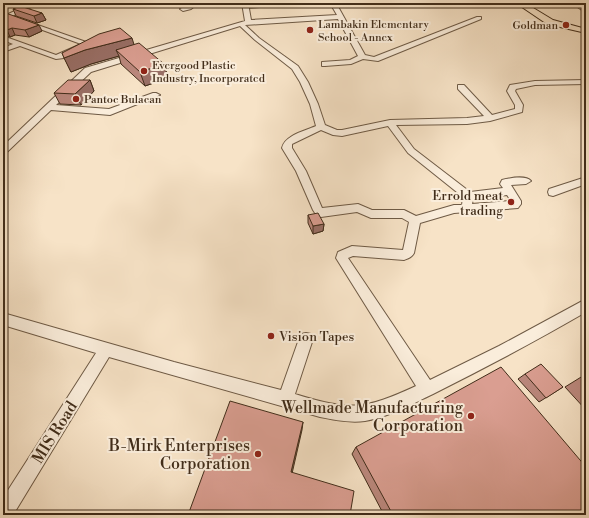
<svg xmlns="http://www.w3.org/2000/svg" width="589" height="518" viewBox="0 0 589 518" font-family="'Libre Bodoni',serif">
  <style>
    .lines { fill: none; stroke-linecap: round; stroke-linejoin: round }
    .minor-casing { stroke: #6e5a45; stroke-width: 2 }
    .major-casing { stroke: #412d1a; stroke-width: 2 }
    .minor { fill: #faeddb; fill-rule: evenodd }
    .major { fill: #f7e3c7; fill-rule: evenodd }
    .wall { fill: #bb887d; stroke: #412d1a }
    .shaded-wall { fill: #996f66; stroke: #412d1a }
    .building { fill: #da9e91; stroke: #412d1a }
    .poi-dot { fill: #8f2418; stroke: #faeddb; stroke-width: 1.5 }
    .labels { text-anchor: middle; stroke-width: 4; stroke-linejoin: round; paint-order: stroke }
    .far-poi-label { font-size: 11px; fill: #412d1a; stroke: #faeddb; text-anchor: start }
    .poi-label { font-size: 13px; fill: #412d1a; stroke: #faeddb; text-anchor: end }
    .near-poi-label { font-size: 16px; fill: #412d1a; stroke: #faeddb; text-anchor: end }
    .near-street-label { font-size: 16px; fill: #412d1a; stroke: #faeddb }
  </style>
  <rect width="100%" height="100%" fill="#f7e3c7"/>
  <filter id="stains"><feTurbulence type="fractalNoise" baseFrequency=".005" numOctaves="4"/><feColorMatrix values="0 0 0 0 .2 0 0 0 0 .09 0 0 0 0 .02 0 0 0 .5 -.17"/></filter>
  <radialGradient id="worn" r=".72"><stop offset=".6" stop-color="#630" stop-opacity="0"/><stop offset="1" stop-color="#630" stop-opacity=".3"/></radialGradient>
  <g class="lines">
    <!-- minor casing -->
    <g class="minor-casing">
      <path id="minor" d="M3,3H20L3,7Z
        M32,3H40L12,16L89,43V45L64,58L56,59L20,46L3,52V48L13,44L3,40V36L56,55L81,44L4,16Z
        M191,3H198L191,9L183,11L180,9Z
        M242,3H248L251,20L337,15L330,3H336L365,55L374,57L477,17H481V19L378,61L363,59L351,64L325,66H322V62L350,60L358,56L338,19L245,25L259,38L298,66L308,82L318,104L325,125L337,130H342L390,120L467,118L484,116L458,89V85H464L492,115L515,109V105L507,91L510,85L535,81L586,80V84L535,85L516,89L515,91L523,105L522,112L490,121L467,124L396,125L414,149L470,192L503,188L500,184L502,180C510,178 526,175 531,181L526,184L511,185L521,201V204L518,208L454,213L420,223L414,253C412,257 409,258 404,260L353,256L348,258L430,380L499,346L586,299V312C536,341 485,368 433,394C412,404 389,417 365,421C350,423 335,420 320,417L109,357L13,515H3V498L96,353L3,325V313L174,362L281,390L299,339L301,334L306,333L311,334L313,339L295,394C350,411 364,410 416,386L336,258L338,252L352,246L403,250L409,222L402,218H371L357,212L321,217L317,216L313,210L296,171L282,148C285,135 305,131 316,126L310,104L300,82L292,69L255,40L240,26L91,72L56,105L109,109L153,93H156L160,95L110,115L51,110L6,153L3,154V146L85,68L245,21ZM388,126L408,153L463,197L462,205H454L416,216L404,210H372L358,204L322,208L306,171L292,148V144L321,130L333,135L342,136ZM507,195L511,201L472,204L473,199Z
        M572,3H579L586,8V13Z
        M586,177V184L553,196L549,195L548,192L549,189Z"/>
    </g>
    <!-- major casing -->
    <g class="major-casing">
      <path id="major" d="M516,3H525L553,20L586,29V33L547,24Z"/>
    </g>
    <!-- minor -->
    <use href="#minor" class="minor"/>
    <!-- major -->
    <use href="#major" class="major"/>
  </g>
  <!-- wall -->
  <path class="wall" d="M249,3H289V6L250,8Z
    M13,9L42,13L46,20L37,23L16,16Z
    M3,12L42,31L29,37L15,35L10,37L3,34Z
    M134,45L164,64L168,78L145,86L121,64L119,56L91,64L71,72L62,53Z
    M90,80L94,91L81,105L60,104L54,93Z
    M308,215L324,224L323,231L313,234L308,223Z
    M586,349V354L583,351Z
    M525,374L563,387L539,402L518,379Z
    M586,374V410L565,387Z
    M356,447L586,515H384L352,454Z"/>
  <!-- shaded-wall -->
  <path class="shaded-wall" d="M42,13L46,20L37,23L34,16Z
    M39,25L42,31L29,37L25,30Z
    M12,28L15,35L10,37L7,30Z
    M132,38L136,51L116,50L119,56L91,64L71,72L64,58L85,50Z
    M164,64L168,78L145,86L140,72Z
    M90,80L94,91L81,105L75,94Z
    M324,224L323,231L313,234V226Z
    M303,422L302,430L291,478V472Z"/>
  <!-- building -->
  <path class="building" d="M20,6L42,13L34,16L13,9Z
    M3,12L39,25L25,30L12,28L7,30L3,28V20L4,19H3Z
    M120,28L132,38L85,50L64,58L62,53L99,34Z
    M139,43L164,64L140,72L116,50Z
    M68,80H90L75,94L54,93Z
    M318,213L324,224L313,226L308,215Z
    M541,364L563,387L546,398L525,374Z
    M501,367L586,467V515H393L356,447Z
    M586,374V382L581,377Z
    M230,401L303,422L291,472L354,491L350,515H188Z"/>
  <!-- markers -->
  <g class="poi-dot">
    <circle cx="566" cy="25" r="4"/>
    <circle cx="310" cy="30" r="4"/>
    <circle cx="144" cy="71" r="4"/>
    <circle cx="76" cy="99" r="4"/>
    <circle cx="511" cy="202" r="4"/>
    <circle cx="271" cy="336" r="4"/>
    <circle cx="471" cy="416" r="4"/>
    <circle cx="258" cy="454" r="4"/>
  </g>
  <g class="labels">
    <!-- far-poi labels -->
    <g class="far-poi-label">
      <text x="318" y="28">Lambakin Elementary<tspan x="318" dy="13">School - Annex</tspan></text>
      <text x="558" y="29" text-anchor="end">Goldman</text>
      <text x="152" y="69">Evergood Plastic<tspan x="152" dy="13">Industry, Incorporated</tspan></text>
      <text x="84" y="103">Pantoc Bulacan</text>
    </g>
    <!-- poi labels -->
    <g class="poi-label">
      <text x="503" y="200">Errold meat<tspan x="503" dy="15">trading</tspan></text>
      <text x="279" y="341" text-anchor="start">Vision Tapes</text>
    </g>
    <!-- near-poi labels -->
    <g class="near-poi-label">
      <text x="463" y="413">Wellmade Manufacturing<tspan x="463" dy="18">Corporation</tspan></text>
      <text x="250" y="451">B-Mirk Enterprises<tspan x="250" dy="18">Corporation</tspan></text>
    </g>
    <!-- near-street labels -->
    <g class="near-street-label">
      <text transform="translate(54 432) rotate(-58)" y="6">MIS Road</text>
    </g>
  </g>
  <!-- margin -->
  <rect width="589" height="518" fill="none" stroke="#f7e3c7" stroke-width="16"/>
  <rect x="4" y="4" width="581" height="510" fill="none" stroke="#412d1a" stroke-width="2"/>
  <rect x="8" y="8" width="573" height="502" fill="none" stroke="#412d1a"/>
  <rect width="100%" height="100%" filter="url(#stains)"/>
  <rect width="100%" height="100%" fill="url(#worn)"/>
</svg>
